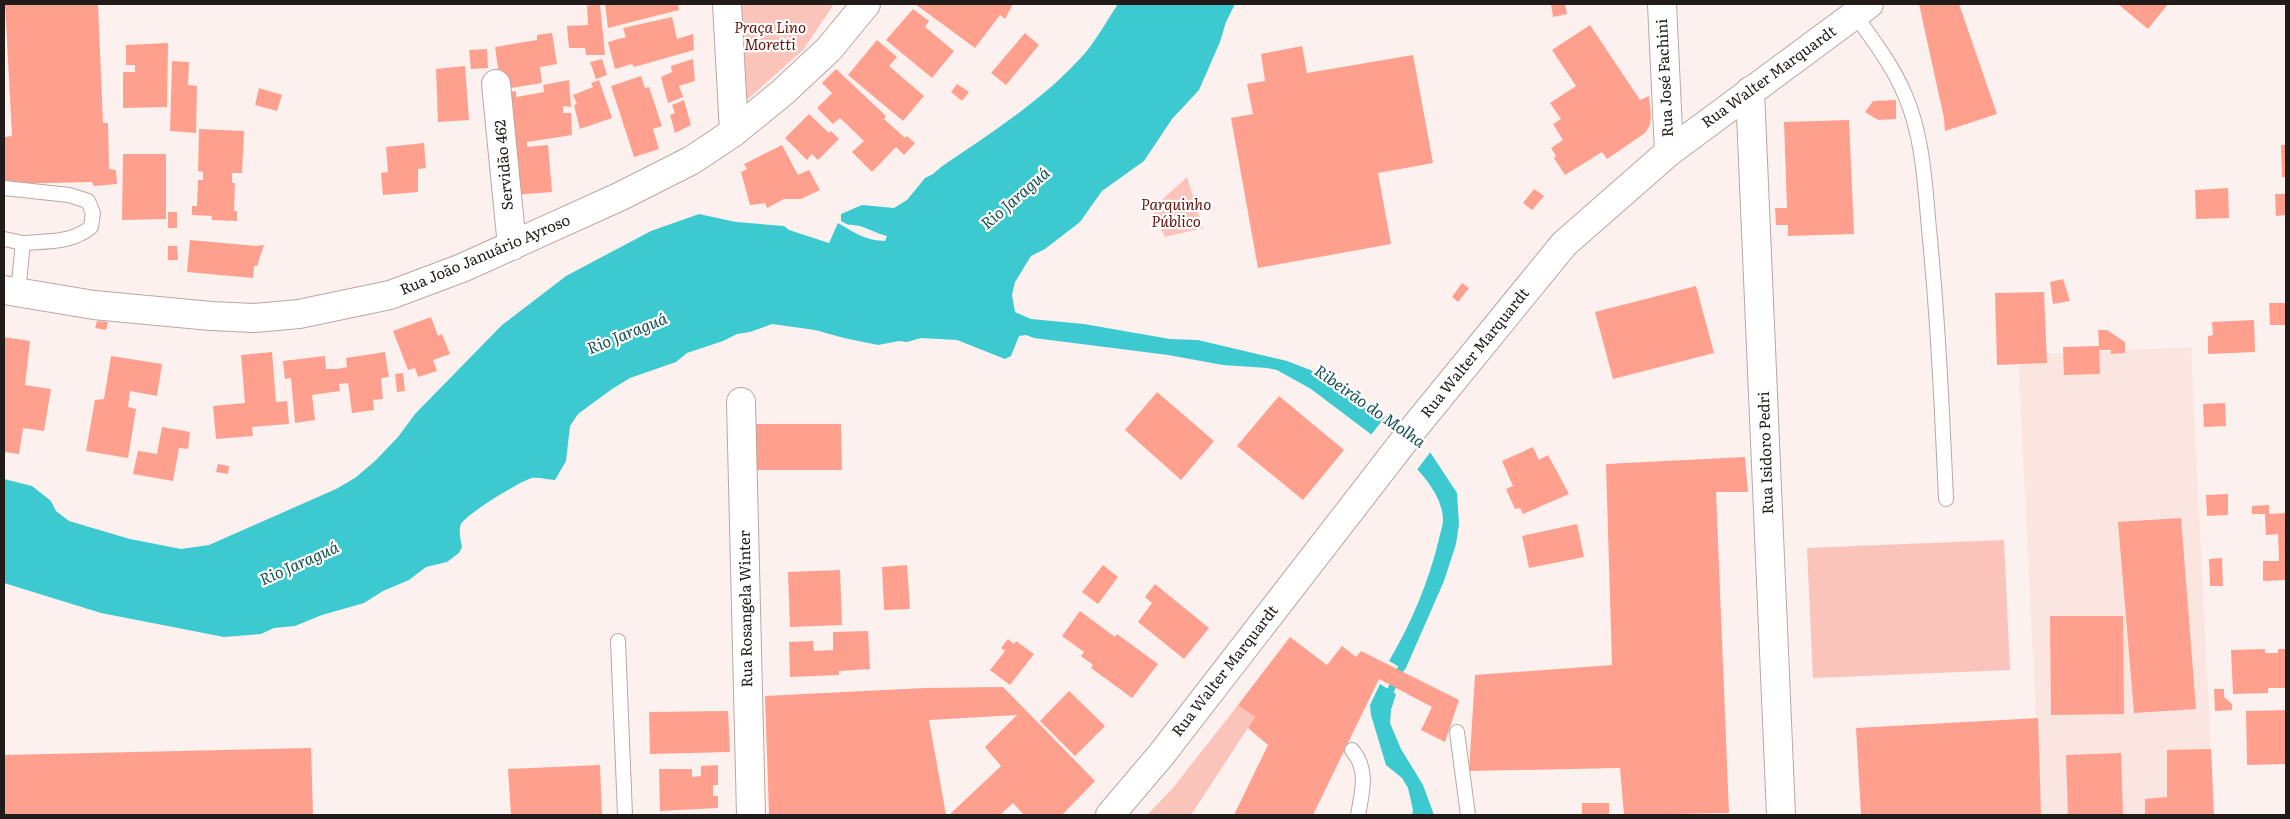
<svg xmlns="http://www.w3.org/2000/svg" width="2290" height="819" viewBox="0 0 2290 819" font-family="Literata,serif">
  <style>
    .built { fill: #fbe5e0 }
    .green { fill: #fac4ba }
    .water { fill: #3cc9cf }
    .pier { fill: #fdf1ef }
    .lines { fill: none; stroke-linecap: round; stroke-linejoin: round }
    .stream { stroke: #3cc9cf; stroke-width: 7 }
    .building { fill: #ffa08f }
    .lane-casing { stroke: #b9a7a3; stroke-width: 16 }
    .street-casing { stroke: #b9a7a3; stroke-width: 30 }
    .secondary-casing { stroke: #b9a7a3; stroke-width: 30 }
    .primary-casing { stroke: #b9a7a3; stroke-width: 30 }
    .lane { stroke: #fff; stroke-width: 14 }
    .street { stroke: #fff; stroke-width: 28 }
    .secondary { stroke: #fff; stroke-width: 28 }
    .primary { stroke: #fff; stroke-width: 28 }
    .labels { text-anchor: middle; stroke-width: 4.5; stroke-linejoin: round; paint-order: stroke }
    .park-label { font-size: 15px; font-style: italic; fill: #66130a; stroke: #fff }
    .street-label { font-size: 15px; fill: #211b19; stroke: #fff }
    .water-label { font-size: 16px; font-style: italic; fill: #155052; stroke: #fff }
  </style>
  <rect width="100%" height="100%" fill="#fdf1ef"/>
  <!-- built -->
  <path class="built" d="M2191,347L2214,815H2041L2018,355Z"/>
  <!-- green -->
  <path class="green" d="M732,4H834L803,50L739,107Z
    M1187,177L1203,228L1165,237L1152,209Z
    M2004,540L2010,670L1813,678L1807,548Z
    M1238,705L1255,717L1191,815H1147L1172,789Z"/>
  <!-- water -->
  <path class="water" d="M1118,4H1235L1226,22L1220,42L1199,90L1172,119L1144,161L1102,191L1080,222L1045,249L1031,256L1015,282L1012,295L1015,312L1031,319L1084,324L1170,339L1198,340L1287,361L1326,376L1346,389L1359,402L1384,417L1430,452L1457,493L1459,524L1456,544L1444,581L1405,670L1389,661C1411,624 1429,581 1439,539C1440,533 1443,526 1443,520C1443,501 1429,482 1417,469L1311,389L1277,370L1267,368L1223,365L1168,355L1034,338L1026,335L1019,336L1011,356L1005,359L957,340L921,338L907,342L899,341L878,345L844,338L815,330L772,324L750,332L737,334L723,341L687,353L676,362L630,378L612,389L578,414L570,426L566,461L555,480C547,480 539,477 532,478C522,480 465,515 461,524C458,531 461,540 462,547L459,553L447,562L426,567L409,580L383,591L364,603L322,615L295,626L274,628L261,634L224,637L101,613L4,583V479L32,486L51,501L56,511L69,521L130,539L181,549L209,545L336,489L355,478L375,461L398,437L415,414L502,325L566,276L651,231L699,214L736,222L784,226L789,230L829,243L838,223C853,232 867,241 885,241L887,236C878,234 867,228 860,226C851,224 850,227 841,221V214L862,205L894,208L907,200L925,178L933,174L941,167C992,132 1045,99 1086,52C1098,37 1108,19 1118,4Z
    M1380,684L1396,694L1391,710L1390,723L1401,749L1423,785L1434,815H1412L1413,810L1408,788L1402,778L1386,765L1371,715L1370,705Z"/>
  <!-- pier -->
  <path class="pier" d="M1386,416L1432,450L1416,471L1370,436Z"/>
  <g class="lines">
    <!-- stream -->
    <path class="stream" d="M1387,698L1405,660"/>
  </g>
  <!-- building -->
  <path class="building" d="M5,4H98L103,123H108L109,169L116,170L117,184L94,186L92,182L4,184V137L12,136Z
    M594,4H600L605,55H586L585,48H569L567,26L588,25L587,6Z
    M605,4H678L679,10L608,28Z
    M915,4H1013L1005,19L1000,15L975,48Z
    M1551,4H1565L1567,14L1553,17Z
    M1919,4H1959L1997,114L1945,131L1944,118Z
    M2118,4H2168L2148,29Z
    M913,9L929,21L925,27L954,51L932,78L886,40Z
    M672,17L677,39L693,34L694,50L634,67L632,64L615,69L608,42L626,37L623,28Z
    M1590,25L1640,100L1649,96L1651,115L1650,125L1645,133L1607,159L1602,152L1565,175L1554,158L1556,156L1551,148L1563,140L1553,124L1561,119L1550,103L1576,86L1552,50Z
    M552,33L557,64L540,67L542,83L505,89L499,75L495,47L537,40V35Z
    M1025,33L1039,45L1006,85L991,73Z
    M877,40L897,57L889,66L924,96L903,121L848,75Z
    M168,43L167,107L123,108V72H135V65H126V45Z
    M1302,46L1307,73L1413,55L1433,163L1378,173L1391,244L1258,268L1231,118L1253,114L1247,84L1265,81L1261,54Z
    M487,49L488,68L471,69L469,50Z
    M602,59L607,75L596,79L590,62Z
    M693,59L695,81L679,86L683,97L668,103L661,77L672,72L671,66Z
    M172,61L189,62L188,85L197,86L196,133L170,131Z
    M465,66L469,120L438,122L436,69Z
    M836,69L886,116L884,119L905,138L907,136L915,143L904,155L896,147L872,172L852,152L864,141L840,118L833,124L817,108L832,93L822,83Z
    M641,76L645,88L649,87L662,126L653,129L659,149L634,157L611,86Z
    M569,80L571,107L563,106V113H571L572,135L527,142V147L548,145L552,192L514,195L505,92L516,91V97L544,92L543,85Z
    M599,80L612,118L580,129L574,105L577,104L573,95L593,87L591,83Z
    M957,84L969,92L962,101L951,92Z
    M259,88L282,95L277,111L255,105Z
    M684,100L691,125L675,133L670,115L675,113L672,105Z
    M1896,100V119L1878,120L1865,112L1873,101Z
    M809,114L829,133L831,131L839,139L818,160L812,154L807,160L785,138Z
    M1849,120L1854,234L1788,236V225H1776L1775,208H1787L1784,122Z
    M199,129L244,131L242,173H232V183H235L234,211H237V221L212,220V216L192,215V206H197L198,180H203V172L198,171Z
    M424,143L426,168L418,169V192L383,195L381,173L388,172L386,147Z
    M782,145L798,175L809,170L820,190L801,199H784L767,208L765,203L750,205L741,172L747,169L744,164Z
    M2281,145H2286V177H2282Z
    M123,154H166V219L122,220Z
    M2228,188L2229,218L2196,219L2195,190Z
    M1534,189L1544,196L1532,210L1523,203Z
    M2275,194H2286V215L2276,216Z
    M168,212H177V228H168Z
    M190,240L256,246L264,245L257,266H254L253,278L187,272Z
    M168,246H177L178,260H168Z
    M2063,279L2070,301L2053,304L2050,282Z
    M1462,283L1469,288L1458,302L1452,297Z
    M1696,286L1714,353L1613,379L1595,312Z
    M2044,292L2047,363L1997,365L1995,293Z
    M2269,303H2286V325H2270Z
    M431,317L438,336L442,334L450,354L433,360L437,371L418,377L415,368L408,370L393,331Z
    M2254,320L2255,352L2208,354V336L2213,335L2212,322Z
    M97,321L108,322L106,330L95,328Z
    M2098,330H2107L2125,342V353L2111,354V350H2099L2100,374L2064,375L2063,347L2099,346Z
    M4,337L30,341L25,385L51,389L44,431L23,428L19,454L4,452Z
    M272,352L276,402L287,401L289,424L252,427L253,436L216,439L213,406L245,403L241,355Z
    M385,352L389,377L381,378L383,399L373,400L374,410L352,413L348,383L339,384L340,391L312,395L315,420L295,423L291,378L285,379L283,361L325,356L326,369H337L347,367L346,358Z
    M111,356L162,364L157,396L130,391L128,407L136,409L128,458L86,451L95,400L104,399Z
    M403,373L405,391L397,392L395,374Z
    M1157,392L1214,441L1181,480L1125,430Z
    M1279,396L1344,450L1303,500L1237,446Z
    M2225,403L2226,426L2204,427L2203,404Z
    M754,424H841L842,470H754Z
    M162,427L190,432L188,449L179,448L173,481L133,474L138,451L157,454Z
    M1533,447L1539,460L1548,455L1569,494L1523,514L1520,508L1515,509L1506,489L1513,486L1502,461Z
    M1745,457L1748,492H1716L1729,813L1624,815L1620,768L1469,771L1475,675L1612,665L1606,464Z
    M218,464L229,466L228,474L216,472Z
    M2228,494V515L2207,516L2206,495Z
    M2269,505V514L2286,513V580L2263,581V561H2279L2278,534L2266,535L2265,514H2252V506Z
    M2181,518L2196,709L2134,713L2118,522Z
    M1577,524L1584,557L1529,568L1522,536Z
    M2222,558L2223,586H2210L2209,559Z
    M907,565L910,609L884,610L882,567Z
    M1103,565L1118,577L1098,604L1082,592Z
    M840,570L842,625L790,627L788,572Z
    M1155,584L1209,628L1184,659L1138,622L1152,603L1145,597Z
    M1080,611L1115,637L1117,634L1158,664L1132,698L1091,668L1093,665L1081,656L1084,652L1062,636Z
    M2050,616H2123L2124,714L2051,715Z
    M868,631L870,669L839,671V675L790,677L789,642L813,641L814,651L833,650V632Z
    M1290,637L1327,665L1342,646L1356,657L1361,651L1459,700L1445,742L1421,730L1432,707L1379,679L1313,815H1234L1268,745L1248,728L1255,717L1238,705Z
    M1008,639L1014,644L1016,641L1034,654L1010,685L990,670L1005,651L1001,648Z
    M2265,649V653H2278V649H2286V688H2268V693L2233,694L2231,650Z
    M1003,687L1095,781L1062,815H1024L1013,803L1000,815H949L1001,766L985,747L1017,715L929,720L946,815H769L765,696L924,688Z
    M2214,689H2224V697L2232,704V710L2215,711Z
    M1069,691L1105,726L1075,756L1040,721Z
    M2286,710V764L2247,765L2246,711Z
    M728,711L730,752L650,754L649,712Z
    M2038,718L2041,815H1861L1856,728Z
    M311,748L313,815H4V755Z
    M2211,749L2214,815H2145V799L2167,797V750Z
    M2121,753L2123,815H2068L2066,755Z
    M600,765L602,815H511L508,769Z
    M718,765V785H713V796H718V808L660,811L659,769H692V777L701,776V766Z
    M1582,803H1609V815H1582Z"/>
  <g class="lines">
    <!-- lane casing -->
    <g class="lane-casing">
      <path id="lane" d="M1855,15C1873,40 1893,66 1905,95C1923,136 1925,185 1929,229C1938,319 1942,409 1946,499
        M4,188L69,195L88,201L93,213L91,227C72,243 47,241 23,243L18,292
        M4,239L23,243
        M618,641L625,815
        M1457,732L1468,815
        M1352,750C1369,770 1362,792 1358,815"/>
    </g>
    <!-- street casing -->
    <g class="street-casing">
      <path id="street" d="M727,4L734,132
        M1662,4L1669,152
        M496,84L512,246
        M1750,91L1781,815
        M741,402L751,815"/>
    </g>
    <!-- secondary casing -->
    <g class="secondary-casing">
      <path id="secondary" d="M4,290L94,305L211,316L254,318L299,314L390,295L462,268L621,196L692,160L734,132L783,92L829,49L866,4"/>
    </g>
    <!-- primary casing -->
    <g class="primary-casing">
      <path id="primary" d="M1110,815L1161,755L1414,428L1564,244L1669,152L1869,4"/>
    </g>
    <!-- lane -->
    <use href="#lane" class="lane"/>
    <!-- street -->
    <use href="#street" class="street"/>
    <!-- secondary -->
    <use href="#secondary" class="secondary"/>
    <!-- primary -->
    <use href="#primary" class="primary"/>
  </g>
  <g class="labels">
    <!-- park labels -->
    <g class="park-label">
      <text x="770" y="33">Praça Lino<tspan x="770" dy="17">Moretti</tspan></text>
      <text x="1176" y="210">Parquinho<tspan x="1176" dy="17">Público</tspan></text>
    </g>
    <!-- street labels -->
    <g class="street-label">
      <text transform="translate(1769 77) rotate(-36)" y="5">Rua Walter Marquardt</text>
      <text transform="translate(1665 78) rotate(-93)" y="5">Rua José Fachini</text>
      <text transform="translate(504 165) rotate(-95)" y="5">Servidão 462</text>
      <text transform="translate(485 255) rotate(-23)" y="5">Rua João Januário Ayroso</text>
      <text transform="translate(1475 353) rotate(-51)" y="5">Rua Walter Marquardt</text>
      <text transform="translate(1766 453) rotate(-92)" y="5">Rua Isidoro Pedri</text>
      <text transform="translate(746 609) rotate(-91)" y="5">Rua Rosangela Winter</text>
      <text transform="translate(1225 671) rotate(-52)" y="5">Rua Walter Marquardt</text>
    </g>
    <!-- water labels -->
    <g class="water-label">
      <text transform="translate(1015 198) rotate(-41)" y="6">Rio Jaraguá</text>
      <text transform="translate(627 333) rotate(-22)" y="6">Rio Jaraguá</text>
      <text transform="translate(1370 406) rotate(35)" y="6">Ribeirão do Molha</text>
      <text transform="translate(299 563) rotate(-24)" y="6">Rio Jaraguá</text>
    </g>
  </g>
  <!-- border -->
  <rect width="2290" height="819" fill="none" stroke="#211b19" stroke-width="10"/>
</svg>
